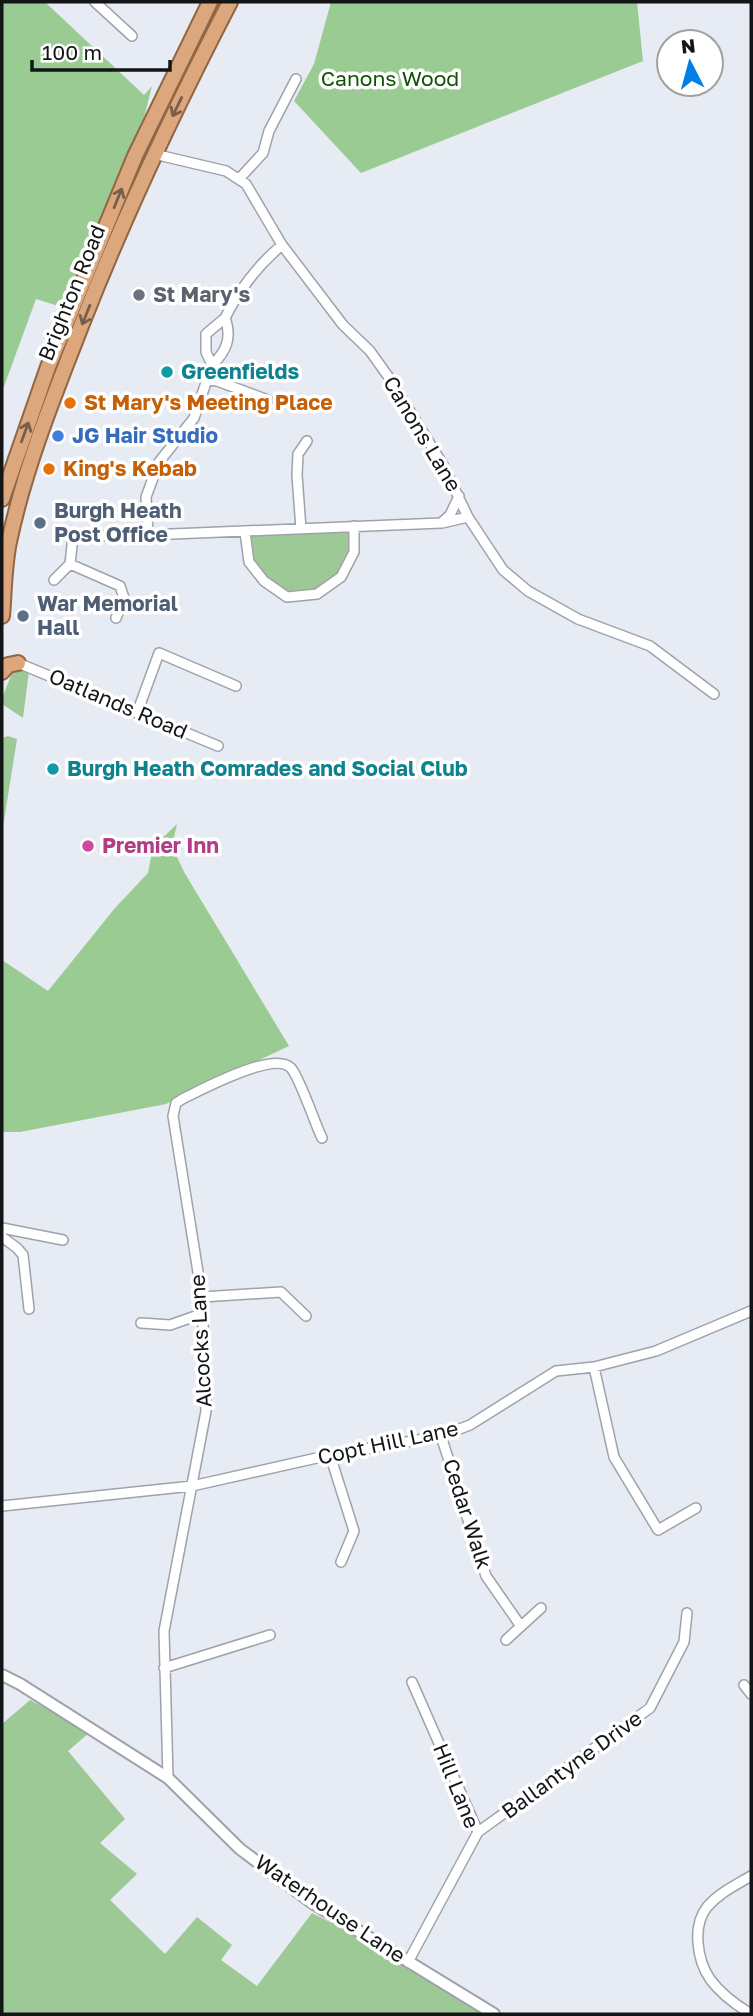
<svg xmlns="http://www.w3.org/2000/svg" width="753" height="2016" viewBox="0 0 753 2016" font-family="'Golos Text',sans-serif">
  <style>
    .green { fill: #9dc996 }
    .forest { fill: #9acb92 }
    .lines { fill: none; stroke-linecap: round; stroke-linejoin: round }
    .minor-casing { stroke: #9fa2aa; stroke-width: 12 }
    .tertiary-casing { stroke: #9fa2aa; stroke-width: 14 }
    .trunk-casing { stroke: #906644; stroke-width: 18 }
    .minor { stroke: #fff; stroke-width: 9 }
    .tertiary { stroke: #fff; stroke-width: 10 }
    .trunk { stroke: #dca77c; stroke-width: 14 }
    .oneway { stroke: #785e4a }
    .worship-dot { fill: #6b7280; stroke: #fff; stroke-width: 2.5 }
    .culture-dot { fill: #0f9aa8; stroke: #fff; stroke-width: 2.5 }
    .food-dot { fill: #e8710a; stroke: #fff; stroke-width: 2.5 }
    .shop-dot { fill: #3f7fe0; stroke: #fff; stroke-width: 2.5 }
    .service-dot { fill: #5c6f8a; stroke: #fff; stroke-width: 2.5 }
    .hotel-dot { fill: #d1479c; stroke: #fff; stroke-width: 2.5 }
    .labels { text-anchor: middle; stroke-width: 7; stroke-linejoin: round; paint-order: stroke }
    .park-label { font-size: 21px; fill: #105304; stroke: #fff }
    .street-label { font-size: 21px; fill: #131517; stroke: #fff }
    .worship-label { font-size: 21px; font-weight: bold; fill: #5b616d; stroke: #fff; text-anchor: start }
    .culture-label { font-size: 21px; font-weight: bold; fill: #0d838f; stroke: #fff; text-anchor: start }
    .food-label { font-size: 21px; font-weight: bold; fill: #c56008; stroke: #fff; text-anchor: start }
    .shop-label { font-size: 21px; font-weight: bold; fill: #366cbe; stroke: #fff; text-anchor: start }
    .service-label { font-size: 21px; font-weight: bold; fill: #4e5e75; stroke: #fff; text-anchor: start }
    .hotel-label { font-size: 21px; font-weight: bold; fill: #b23c85; stroke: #fff; text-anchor: start }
  </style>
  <rect width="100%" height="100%" fill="#e7ebf3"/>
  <!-- green -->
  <path class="green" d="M354,526V552L341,577L317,594L287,597L249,562L245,532Z
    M18,668L29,671L23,718L2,704L3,696L13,670Z
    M8,736L17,739L2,833V738Z
    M30,1700L90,1732L68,1751L125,1819L100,1843L137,1874L110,1900L165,1954L197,1917L232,1945L221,1960L257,1986L312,1913L408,1962L494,2014H2V1724Z"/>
  <!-- forest -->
  <path class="forest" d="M2,2H45L144,95L152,86L143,122L65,308L36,299L2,392Z
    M331,2H637L643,61L361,173L294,101L314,64Z
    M177,824L172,846L184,872L289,1046L166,1104L20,1132H2V960L48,991L115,908L148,873L153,847Z"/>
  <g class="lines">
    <!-- minor casing -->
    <g class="minor-casing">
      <path id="minor" d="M95,2L132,36
        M154,154L226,171L246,184L282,245L343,325L370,351L390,379L443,465L468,517L503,570L528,591L578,619L650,646L714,694
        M239,179L263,153L269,131L296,79
        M212,365C227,351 232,337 225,318C239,290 258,265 282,245
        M207,380L217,381L268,400
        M442,523L468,517
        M301,529L297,475L298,454L307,441
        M245,532L249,562L264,581L287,597L317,594L341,577L354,552V526
        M148,535L146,497L159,462L194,418L212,365L206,352V334L225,318
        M54,580L70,564
        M116,618L124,598L120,586L70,564L73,536L148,535L441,523L450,515L459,496
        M18,663L218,746
        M137,713L159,653L236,686
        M2,1228L63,1240
        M2,1237L17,1248L23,1255L29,1309
        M202,1297L281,1292L306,1316
        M141,1323L170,1325L204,1313
        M594,1367L614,1457L658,1530L696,1508
        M441,1436L486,1576L520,1625
        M330,1455L354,1531L341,1562
        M2,1506L192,1486L330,1455L441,1436L470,1425L556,1371L594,1367L656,1351L751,1311
        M506,1640L541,1608
        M164,1668L270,1635
        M744,1685L751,1694
        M168,1778L164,1631L206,1411L202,1297L173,1116L176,1103L184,1098C203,1089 275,1050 291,1068C300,1078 315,1124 322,1138
        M478,1832L650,1708L684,1642L687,1613
        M408,1962L478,1832L412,1682
        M751,2014C736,2005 720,1993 710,1979C697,1960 692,1926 707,1907C719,1893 736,1885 751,1876"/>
    </g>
    <!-- tertiary casing -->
    <g class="tertiary-casing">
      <path id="tertiary" d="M2,1675L20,1684L168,1778L240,1849L311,1902L494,2014"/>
    </g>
    <!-- trunk casing -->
    <g class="trunk-casing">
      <path id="trunk" d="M2,499L48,367L135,156L210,2
        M2,616C4,592 4,566 9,542C25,466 55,393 83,321C126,212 176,106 230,2
        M2,672L8,665L18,663"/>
    </g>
    <!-- minor -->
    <use href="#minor" class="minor"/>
    <!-- tertiary -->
    <use href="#tertiary" class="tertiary"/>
    <!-- trunk -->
    <use href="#trunk" class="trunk"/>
  </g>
  <!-- one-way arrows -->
  <defs><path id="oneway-shaft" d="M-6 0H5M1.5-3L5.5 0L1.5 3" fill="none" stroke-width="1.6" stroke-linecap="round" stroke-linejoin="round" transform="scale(1.75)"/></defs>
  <g class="oneway">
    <use href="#oneway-shaft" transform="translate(177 107) rotate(116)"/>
    <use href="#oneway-shaft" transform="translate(118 198) rotate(-68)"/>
    <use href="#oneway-shaft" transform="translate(86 315) rotate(112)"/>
    <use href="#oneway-shaft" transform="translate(25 432) rotate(-70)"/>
  </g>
  <!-- markers -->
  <circle class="worship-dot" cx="139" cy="295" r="7"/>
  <g class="culture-dot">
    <circle cx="167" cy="372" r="7"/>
    <circle cx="53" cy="769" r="7"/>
  </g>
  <g class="food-dot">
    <circle cx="70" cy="403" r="7"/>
    <circle cx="49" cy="469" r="7"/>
  </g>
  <circle class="shop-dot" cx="58" cy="436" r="7"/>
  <g class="service-dot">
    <circle cx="40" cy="523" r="7"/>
    <circle cx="23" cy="616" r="7"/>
  </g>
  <circle class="hotel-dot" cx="88" cy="846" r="7"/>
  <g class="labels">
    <!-- park labels -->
    <g class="park-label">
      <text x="390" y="86">Canons Wood</text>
    </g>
    <!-- street labels -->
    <g class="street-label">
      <text transform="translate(72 293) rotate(-68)" y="7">Brighton Road</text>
      <text transform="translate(422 434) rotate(59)" y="7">Canons Lane</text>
      <text transform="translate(118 704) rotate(23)" y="7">Oatlands Road</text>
      <text transform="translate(201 1341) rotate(-93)" y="7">Alcocks Lane</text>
      <text transform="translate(388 1443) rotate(-12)" y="7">Copt Hill Lane</text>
      <text transform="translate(467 1514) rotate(72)" y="7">Cedar Walk</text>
      <text transform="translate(572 1765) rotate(-36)" y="7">Ballantyne Drive</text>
      <text transform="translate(456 1786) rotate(68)" y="7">Hill Lane</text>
      <text transform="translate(330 1909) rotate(34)" y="7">Waterhouse Lane</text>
    </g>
    <!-- worship labels -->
    <g class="worship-label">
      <text x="153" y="302">St Mary's</text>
    </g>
    <!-- culture labels -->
    <g class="culture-label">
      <text x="181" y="379">Greenfields</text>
      <text x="67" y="776">Burgh Heath Comrades and Social Club</text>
    </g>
    <!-- food labels -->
    <g class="food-label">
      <text x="84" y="410">St Mary's Meeting Place</text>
      <text x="63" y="476">King's Kebab</text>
    </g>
    <!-- shop labels -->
    <g class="shop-label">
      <text x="72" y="443">JG Hair Studio</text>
    </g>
    <!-- service labels -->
    <g class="service-label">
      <text x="54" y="518">Burgh Heath<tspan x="54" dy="24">Post Office</tspan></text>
      <text x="37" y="611">War Memorial<tspan x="37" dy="24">Hall</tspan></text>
    </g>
    <!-- hotel labels -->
    <g class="hotel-label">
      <text x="102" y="853">Premier Inn</text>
    </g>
  </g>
  <!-- border -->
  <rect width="753" height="2016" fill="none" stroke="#131517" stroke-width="7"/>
  <!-- north arrow -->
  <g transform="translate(690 63) rotate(354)"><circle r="33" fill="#ffffff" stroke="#a1a1a2" stroke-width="2"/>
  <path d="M0-5L12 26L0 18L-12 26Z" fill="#037ee4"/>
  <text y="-10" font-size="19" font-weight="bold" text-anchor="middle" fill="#131517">N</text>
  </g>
  <!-- scale -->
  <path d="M32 60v10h138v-10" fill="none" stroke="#131517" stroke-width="3.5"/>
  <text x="42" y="60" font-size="21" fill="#131517" stroke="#ffffff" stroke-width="5" paint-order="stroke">100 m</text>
</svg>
